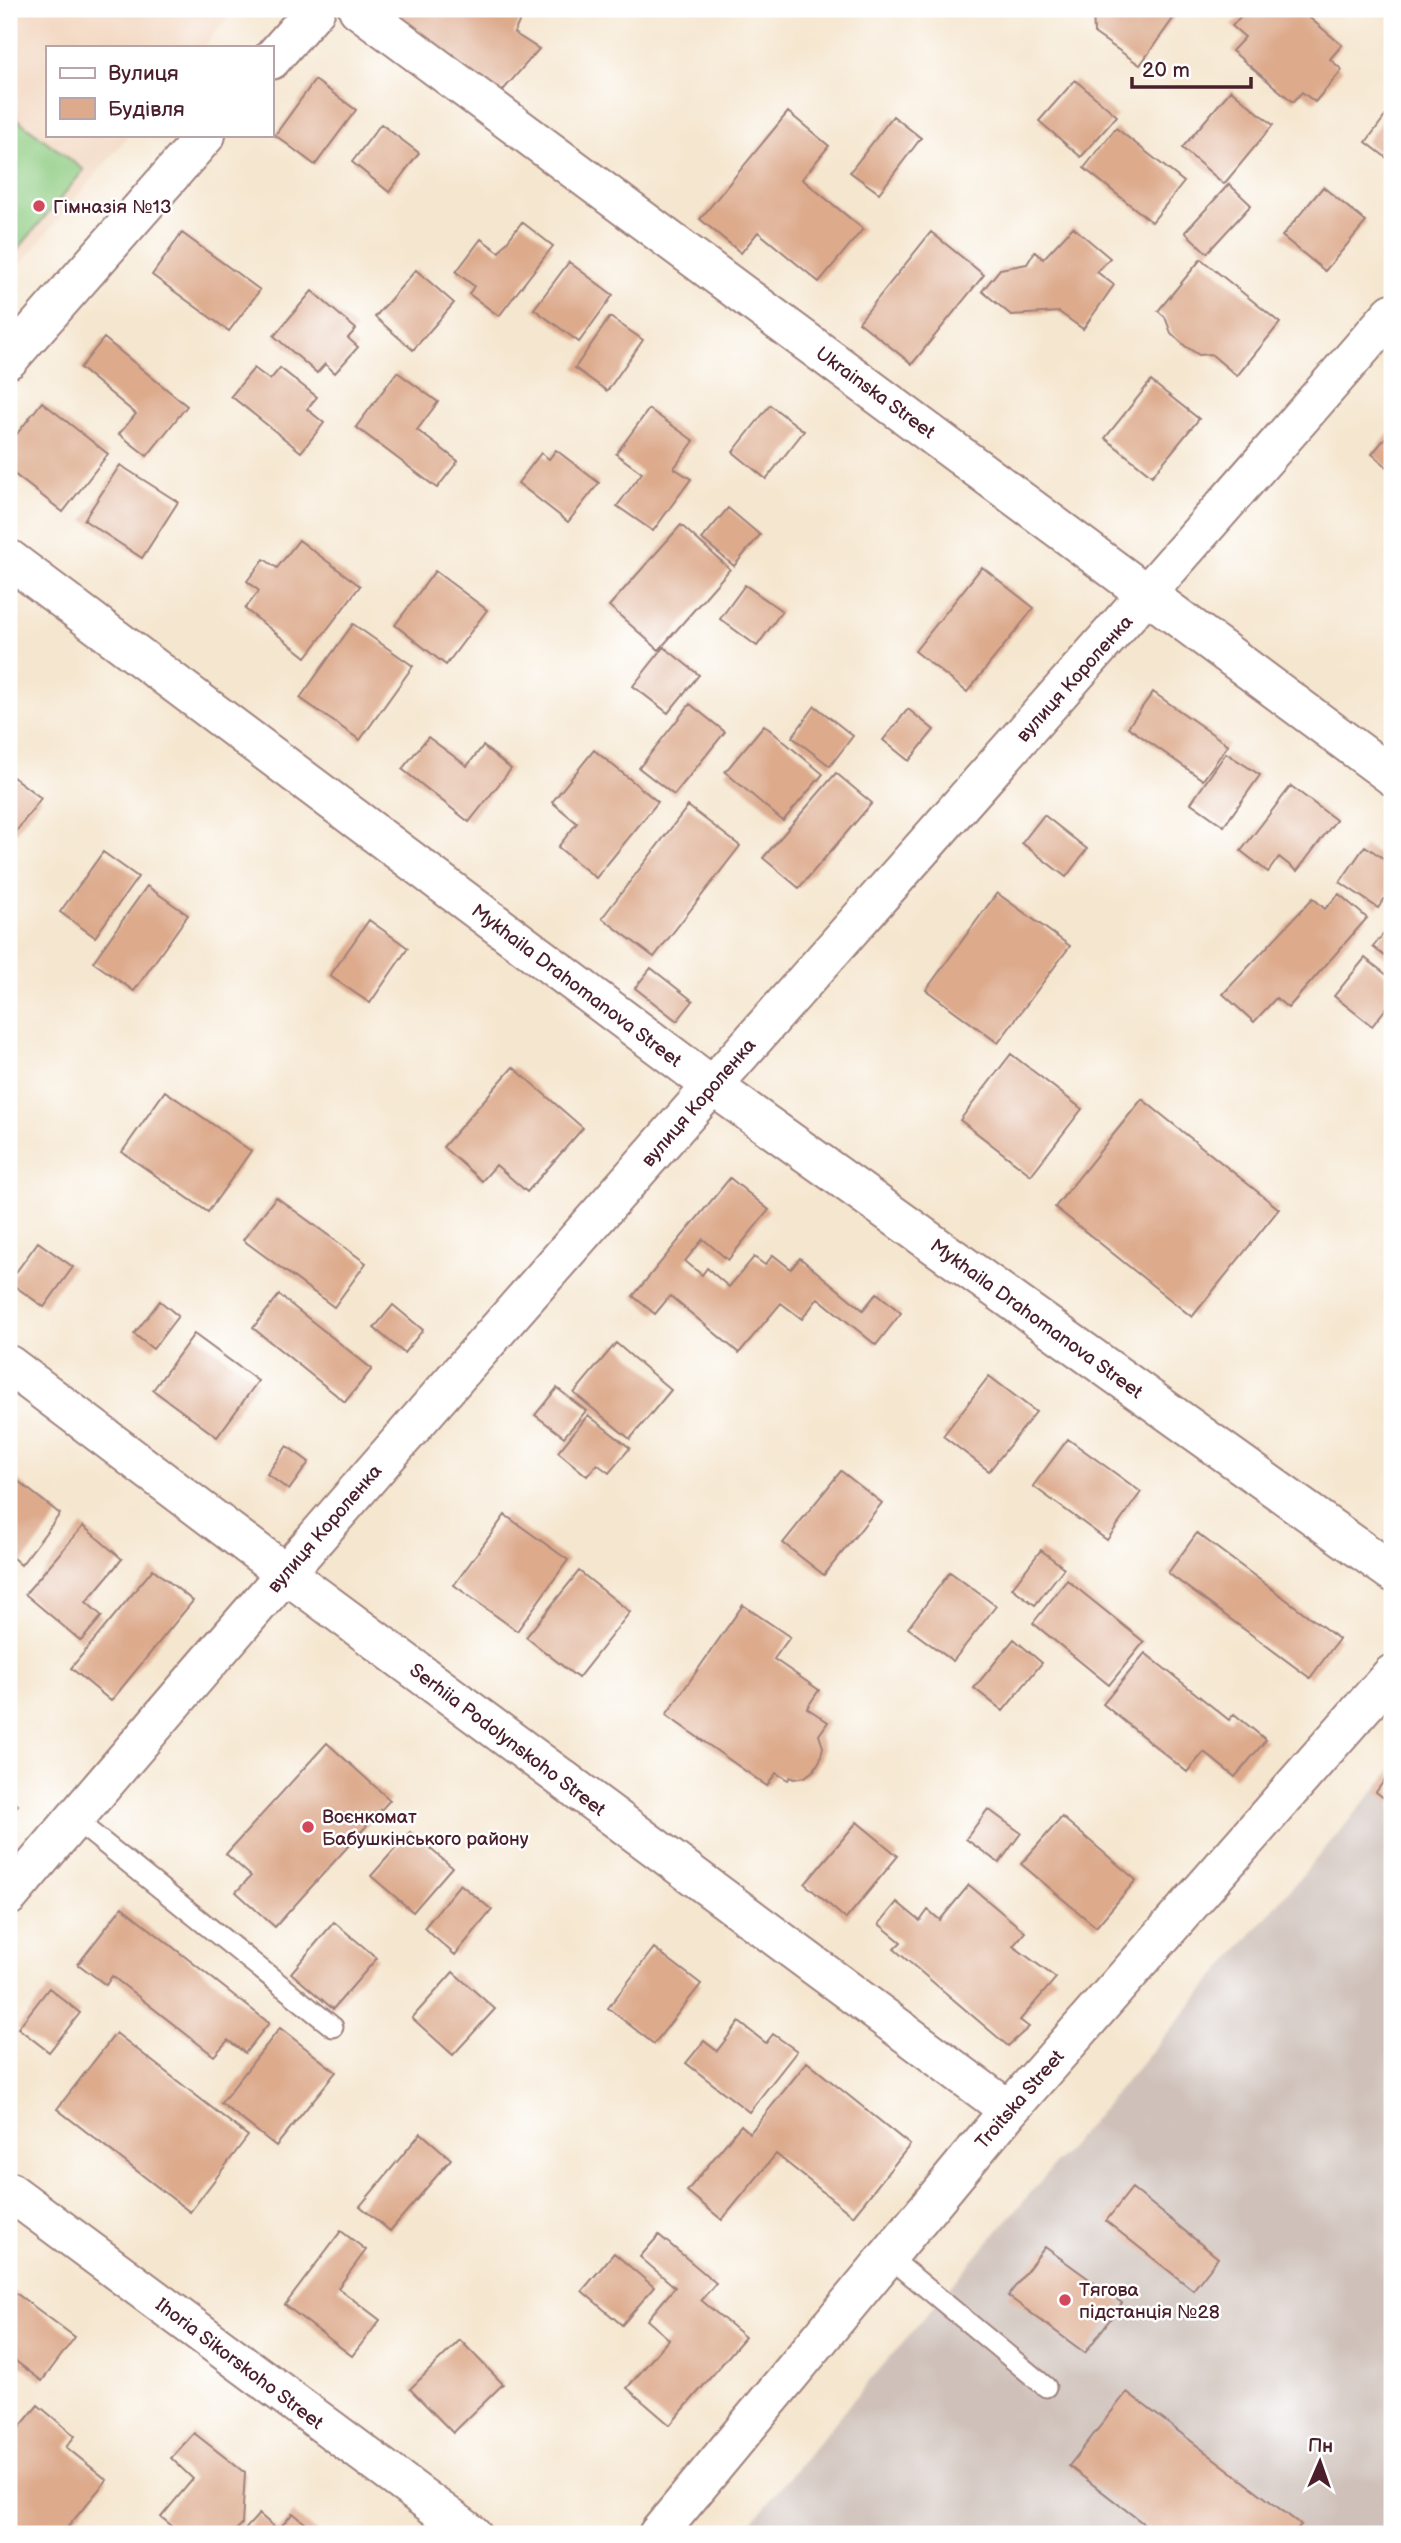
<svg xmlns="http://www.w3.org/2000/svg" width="1401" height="2543" viewBox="0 0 1401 2543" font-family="'Balsamiq Sans',sans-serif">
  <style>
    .built { fill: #f2d5bd }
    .industrial { fill: #cfc1ba }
    .green { fill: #8ecc82; stroke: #6c7656; stroke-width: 2 }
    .building { fill: #ddaa8c }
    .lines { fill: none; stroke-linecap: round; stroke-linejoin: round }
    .service-casing { stroke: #a0827d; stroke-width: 23 }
    .minor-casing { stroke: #a0827d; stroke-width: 42 }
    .tertiary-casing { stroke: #a0827d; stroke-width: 42 }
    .service { stroke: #fff; stroke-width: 19 }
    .minor { stroke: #fff; stroke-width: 38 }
    .tertiary { stroke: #fff; stroke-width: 38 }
    .poi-dot { fill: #d1495b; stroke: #fff; stroke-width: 2.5 }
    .labels { text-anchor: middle; stroke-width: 5; stroke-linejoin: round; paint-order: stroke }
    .poi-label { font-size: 19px; fill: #4a1f2b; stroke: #fff; text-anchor: start }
    .street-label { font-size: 19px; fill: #4a1f2b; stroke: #fff }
  </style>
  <rect width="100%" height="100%" fill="#fff"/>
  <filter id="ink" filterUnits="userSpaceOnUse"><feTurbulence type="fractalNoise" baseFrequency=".0143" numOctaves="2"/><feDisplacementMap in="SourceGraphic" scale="14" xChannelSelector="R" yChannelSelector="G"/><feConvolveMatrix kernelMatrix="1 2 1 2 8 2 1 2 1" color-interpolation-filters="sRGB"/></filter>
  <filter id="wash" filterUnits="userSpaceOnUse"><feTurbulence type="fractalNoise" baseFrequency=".00686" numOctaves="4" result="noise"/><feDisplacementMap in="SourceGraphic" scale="28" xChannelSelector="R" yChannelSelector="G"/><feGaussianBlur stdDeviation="1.57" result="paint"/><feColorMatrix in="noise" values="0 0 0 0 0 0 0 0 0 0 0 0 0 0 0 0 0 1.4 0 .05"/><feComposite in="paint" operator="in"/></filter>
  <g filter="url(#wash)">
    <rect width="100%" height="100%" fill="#f5e6cf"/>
    <!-- built -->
    <path class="built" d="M9,9H236L203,47H47V135H129L9,278Z"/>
    <!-- industrial -->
    <path class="industrial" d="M1392,1770V2534H742L861,2391Z"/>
    <!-- green -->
    <path class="green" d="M9,113L84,170L9,260Z"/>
    <g id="blocks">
      <!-- building -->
      <path class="building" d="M389,9H525L514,33L539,49L498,96Z
        M1093,9H1180L1140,65L1094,33Z
        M1247,9H1299L1342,45L1330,59L1342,70L1315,102L1302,92L1293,102L1232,51L1245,37L1232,26Z
        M315,80L356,110L315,165L275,135Z
        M1075,80L1117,116L1081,157L1039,121Z
        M1231,90L1273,125L1224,184L1182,148Z
        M1392,107V162L1366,142Z
        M788,112L829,146L802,179L863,229L819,282L758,232L741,253L700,219Z
        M893,116L921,138L879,193L850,172Z
        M381,124L419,153L389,192L352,162Z
        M1116,128L1184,182L1152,222L1084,168Z
        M1229,184L1251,205L1207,253L1185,232Z
        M1323,187L1366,222L1325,271L1282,236Z
        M522,222L553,246L499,316L469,294L474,286L456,272L481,239L499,252Z
        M1073,227L1110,258L1097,272L1114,285L1083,329L1059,312L1011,315L982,291L1000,269L1027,264L1035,251L1043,259Z
        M931,232L984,275L912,364L859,322Z
        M182,233L260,290L229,331L152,275Z
        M1201,259L1280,323L1237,376L1211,354L1199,355L1185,346L1171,333L1165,317L1158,311Z
        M569,262L613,295L579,342L534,309Z
        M416,270L454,303L413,350L375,317Z
        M312,291L356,329L348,338L358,347L335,373L325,364L317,373L274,336Z
        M610,317L643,340L607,391L575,368Z
        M104,338L187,406L147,456L119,434L136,414L80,368Z
        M254,368L270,380L280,368L317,397L307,409L324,423L301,452L231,396Z
        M397,372L438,402L417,430L458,461L437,488L356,427Z
        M1151,381L1199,419L1152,476L1105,438Z
        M42,402L108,454L63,512L9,470V444Z
        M770,405L804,431L766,479L733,452Z
        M649,409L694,441L674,468L691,479L653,531L617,506L642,473L616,454Z
        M1392,430V471L1372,454Z
        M556,450L599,483L568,522L518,483L541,453L549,459Z
        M120,465L178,502L142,558L84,520Z
        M728,508L760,535L734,566L702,539Z
        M681,525L730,569L659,650L609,606Z
        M299,540L360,586L306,657L245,609L259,591L247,581L264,559L277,568Z
        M982,567L1034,608L967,692L915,651Z
        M435,571L487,610L446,665L395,625Z
        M745,585L782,611L757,646L720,619Z
        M353,624L413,666L360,740L300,698Z
        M664,647L699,675L668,713L633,686Z
        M1153,692L1228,745L1203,780L1128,727Z
        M690,704L725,732L674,795L639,768Z
        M815,706L853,736L830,766L792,737Z
        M908,709L934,730L909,761L883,740Z
        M764,725L823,774L783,821L725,772Z
        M428,737L467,766L483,746L511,769L469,822L402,769Z
        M594,750L658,802L596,878L558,847L577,823L552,802Z
        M1226,753L1260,775L1224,826L1191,803Z
        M836,773L872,803L799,888L763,858Z
        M9,774L41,798L9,841Z
        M1291,786L1336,820L1297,871L1279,857L1268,872L1241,851Z
        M688,806L740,846L654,957L602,918Z
        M1044,815L1087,849L1066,877L1022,843Z
        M1365,846L1392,864V888L1378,908L1340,882Z
        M103,852L138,877L95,937L60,912Z
        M147,886L188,915L134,991L93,962Z
        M997,893L1070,946L998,1043L926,990Z
        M1339,894L1367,918L1288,1008L1276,998L1254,1022L1223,994L1313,898L1325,909Z
        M369,920L408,948L370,1003L330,976Z
        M1392,923V962L1373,947Z
        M1365,958L1392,979V1001L1372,1026L1334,996Z
        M651,968L693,1001L677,1021L635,988Z
        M1011,1054L1082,1109L1031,1175L960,1120Z
        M513,1067L583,1128L527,1192L496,1165L482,1181L443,1147Z
        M165,1091L251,1151L208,1212L122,1152Z
        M1142,1099L1279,1209L1192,1317L1055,1207Z
        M730,1178L769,1210L728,1260L703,1239L685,1261L702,1275L707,1268L729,1287L754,1257L765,1265L773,1255L791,1269L800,1258L863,1310L877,1293L901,1313L876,1345L818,1298L802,1319L781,1303L739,1353L670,1296L655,1314L633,1296Z
        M276,1197L366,1263L334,1307L243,1240Z
        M38,1242L73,1267L44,1307L9,1282Z
        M279,1295L372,1369L345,1402L253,1328Z
        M160,1301L178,1316L153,1349L134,1334Z
        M393,1305L423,1330L404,1353L374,1328Z
        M194,1334L258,1381L217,1437L153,1390Z
        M616,1343L671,1390L630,1439L574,1393Z
        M989,1376L1036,1412L989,1471L943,1436Z
        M557,1388L586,1411L564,1437L535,1415Z
        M588,1415L630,1448L609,1473L597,1464L587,1476L558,1452Z
        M1068,1439L1141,1492L1107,1540L1033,1486Z
        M287,1446L309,1462L289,1490L267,1474Z
        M841,1471L882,1503L824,1575L783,1543Z
        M9,1474L60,1514L21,1565L13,1558L9,1564Z
        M505,1515L568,1560L517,1631L454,1585Z
        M83,1526L122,1559L86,1602L102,1616L81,1641L25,1594Z
        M1197,1533L1339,1639L1310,1678L1168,1573Z
        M1041,1550L1064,1568L1035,1605L1012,1588Z
        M153,1569L193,1601L111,1701L71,1668Z
        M579,1571L630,1612L578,1678L526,1637Z
        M950,1572L996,1606L953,1661L908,1628Z
        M1067,1580L1144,1642L1109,1685L1033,1623Z
        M743,1605L790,1637L774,1659L819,1690L807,1708L828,1722L819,1735L823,1747L820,1760L814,1770L805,1777L794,1779L790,1777L788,1780L776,1773L767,1786L666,1715Z
        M1014,1639L1042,1663L1003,1711L974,1688Z
        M1145,1653L1229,1720L1234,1714L1266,1740L1235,1777L1204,1752L1187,1772L1103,1704Z
        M327,1743L390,1800L275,1927L236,1892L251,1876L226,1854Z
        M1392,1770V1804L1376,1792Z
        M9,1797L18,1805L9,1815Z
        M988,1809L1021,1833L999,1863L966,1839Z
        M1062,1817L1136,1880L1096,1927L1021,1864Z
        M857,1822L898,1856L846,1919L805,1884Z
        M410,1832L452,1867L413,1912L371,1876Z
        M460,1884L492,1910L455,1955L424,1928Z
        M969,1885L1025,1932L1013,1946L1056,1978L1020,2020L1029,2027L1008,2046L894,1949L901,1942L879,1924L897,1902L920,1921L928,1910L940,1920Z
        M122,1907L269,2023L245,2053L228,2040L214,2056L112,1976L106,1985L78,1964Z
        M334,1922L377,1958L333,2009L291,1973Z
        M654,1948L701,1984L654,2044L608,2008Z
        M453,1972L495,2009L453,2055L412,2018Z
        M49,1988L80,2013L49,2052L18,2028Z
        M739,2022L766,2043L773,2034L797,2051L749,2112L686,2063L704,2041L717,2051Z
        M280,2028L336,2072L276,2146L221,2103Z
        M116,2033L248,2136L190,2212L57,2109Z
        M807,2062L910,2145L853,2216L776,2154L722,2220L687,2191L741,2125L750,2133Z
        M421,2133L451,2159L390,2231L360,2206Z
        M1132,2188L1218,2258L1193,2290L1106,2221Z
        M341,2231L366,2250L338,2288L380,2320L352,2356L285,2305Z
        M659,2235L716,2283L701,2300L745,2337L670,2425L627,2388L669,2339L647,2320L675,2287L640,2257Z
        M1045,2247L1122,2303L1085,2353L1008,2296Z
        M614,2253L654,2287L622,2325L582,2291Z
        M9,2288L75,2337L42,2381L9,2356Z
        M460,2340L503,2384L453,2433L410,2389Z
        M1127,2392L1301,2525L1293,2534H1157L1069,2466Z
        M38,2405L75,2436L66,2447L107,2480L62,2534H9V2440Z
        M194,2433L245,2473L242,2524L232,2534H182L161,2517L193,2479L171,2458Z
        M293,2513L318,2534H241L259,2514L278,2530Z"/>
    </g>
  </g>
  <g filter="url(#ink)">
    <use href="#blocks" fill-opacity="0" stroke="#a0827d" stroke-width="2"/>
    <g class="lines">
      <!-- service casing -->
      <g class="service-casing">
        <path id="service" d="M74,1819L333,2027
          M888,2256L1046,2387"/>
      </g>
      <!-- minor casing -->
      <g class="minor-casing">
        <path id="minor" d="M358,9L1392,776
          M271,60L316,9
          M9,359L206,135
          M9,559L711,1085L1392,1572
          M9,1365L285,1573L1009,2110
          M658,2534L1009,2110L1392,1674"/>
      </g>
      <!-- tertiary casing -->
      <g class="tertiary-casing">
        <path id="tertiary" d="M9,1896C461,1361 933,842 1392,313
          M9,2191L472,2534"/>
      </g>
      <!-- service -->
      <use href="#service" class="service"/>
      <!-- minor -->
      <use href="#minor" class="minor"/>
      <!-- tertiary -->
      <use href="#tertiary" class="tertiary"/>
    </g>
  </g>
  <!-- markers -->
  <g class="poi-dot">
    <circle cx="39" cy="206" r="7"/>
    <circle cx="308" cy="1827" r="7"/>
    <circle cx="1065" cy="2300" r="7"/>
  </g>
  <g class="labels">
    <!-- poi labels -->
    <g class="poi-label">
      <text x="53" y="213">Гімназія №13</text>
      <text x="322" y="1823">Воєнкомат<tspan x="322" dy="22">Бабушкінського району</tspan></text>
      <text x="1079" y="2296">Тягова<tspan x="1079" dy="22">пiдстанцiя №28</tspan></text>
    </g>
    <!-- street labels -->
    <g class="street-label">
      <text transform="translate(876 392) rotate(36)" y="7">Ukrainska Street</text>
      <text transform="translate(1074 678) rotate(-48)" y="7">вулиця Короленка</text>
      <text transform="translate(577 985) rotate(37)" y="7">Mykhaila Drahomanova Street</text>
      <text transform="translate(698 1102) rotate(-49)" y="7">вулиця Короленка</text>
      <text transform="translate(1037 1318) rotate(36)" y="7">Mykhaila Drahomanova Street</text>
      <text transform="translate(324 1528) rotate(-49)" y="7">вулиця Короленка</text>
      <text transform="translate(508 1739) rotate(37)" y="7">Serhiia Podolynskoho Street</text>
      <text transform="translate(1019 2099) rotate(-49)" y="7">Troitska Street</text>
      <text transform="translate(240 2363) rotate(37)" y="7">Ihoria Sikorskoho Street</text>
    </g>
  </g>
  <!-- margin -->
  <rect width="1401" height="2543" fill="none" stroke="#fff" stroke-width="35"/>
  <!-- legend -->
  <rect x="46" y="46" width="228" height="91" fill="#ffffff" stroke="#b7a5aa" stroke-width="2"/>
  <rect x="60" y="68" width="35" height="10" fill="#ffffff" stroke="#b7a5aa" stroke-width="2"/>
  <text x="108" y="80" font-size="21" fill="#4a1f2b">Вулиця</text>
  <rect x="60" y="98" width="35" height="21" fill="#ddaa8c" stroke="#b7a5aa" stroke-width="2"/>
  <text x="108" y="116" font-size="21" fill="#4a1f2b">Будівля</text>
  <!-- north arrow -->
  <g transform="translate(1320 2462) rotate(2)" stroke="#ffffff" stroke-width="5" paint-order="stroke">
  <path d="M0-5L12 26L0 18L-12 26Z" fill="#4a1f2b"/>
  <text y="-10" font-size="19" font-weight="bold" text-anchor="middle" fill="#4a1f2b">Пн</text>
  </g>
  <!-- scale -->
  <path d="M1132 77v10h119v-10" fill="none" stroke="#4a1f2b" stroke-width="3.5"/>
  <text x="1142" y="77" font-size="21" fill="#4a1f2b" stroke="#ffffff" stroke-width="5" paint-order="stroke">20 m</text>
</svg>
